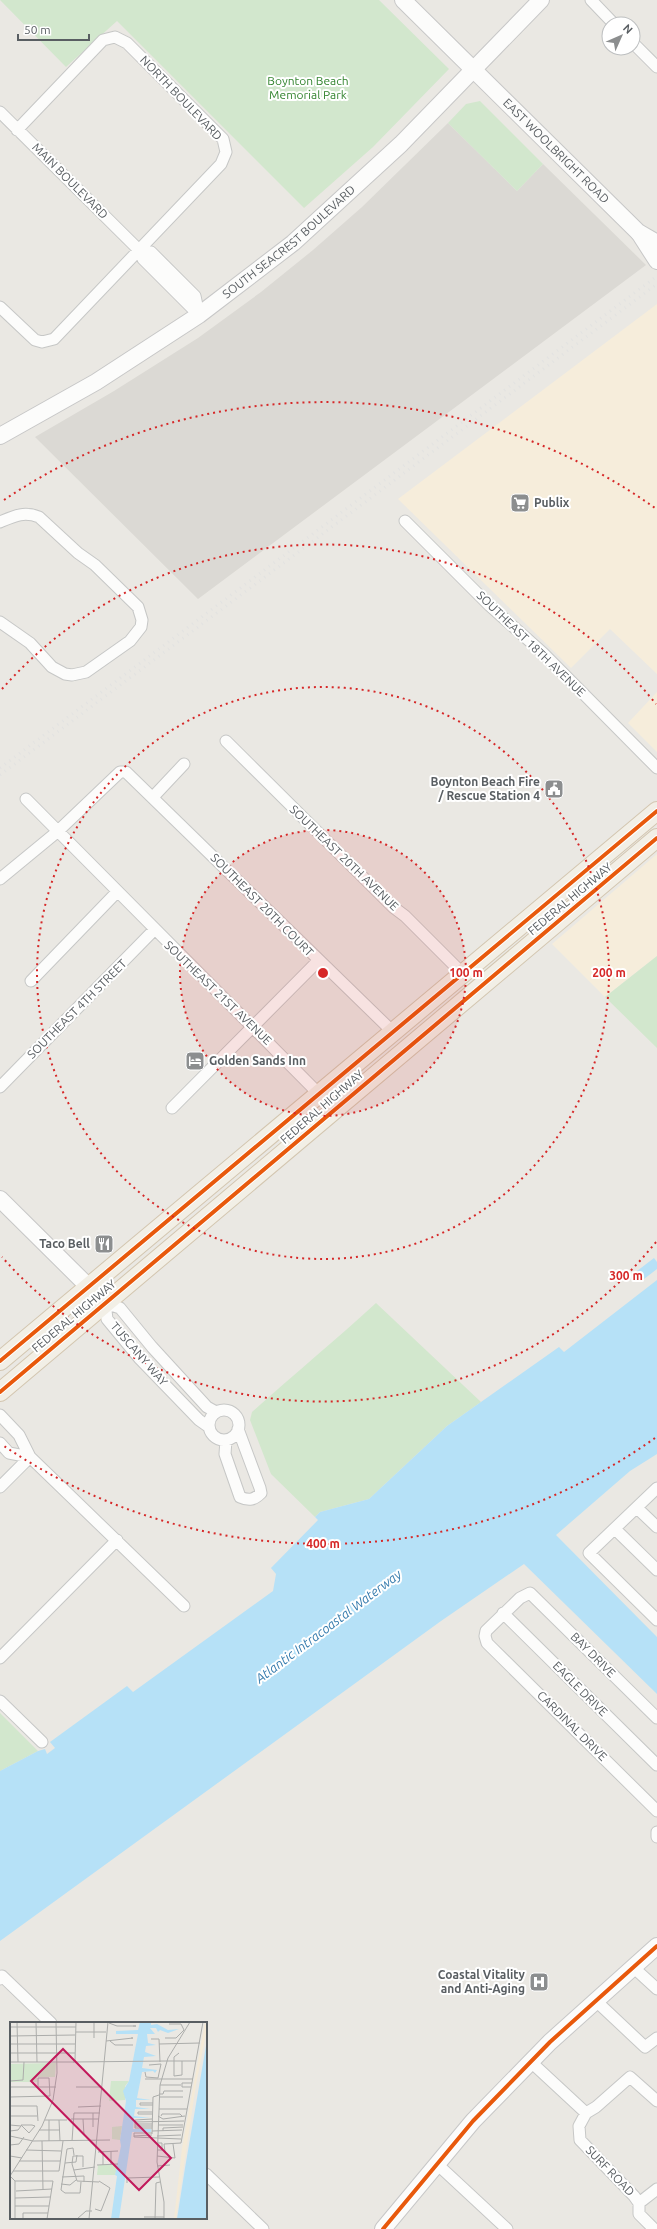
<svg xmlns="http://www.w3.org/2000/svg" width="657" height="2229" viewBox="0 0 657 2229" font-family="Ubuntu,sans-serif">
  <style>
    .commercial { fill: #f6eddb }
    .industrial { fill: #dbd9d4 }
    .green { fill: #d2e7cd }
    .water { fill: #b6e1f7 }
    .lines { fill: none; stroke-linecap: round; stroke-linejoin: round }
    .street-casing { stroke: #c6c7c6; stroke-width: 13 }
    .secondary-casing { stroke: #c7c7c7; stroke-width: 18 }
    .primary-casing { stroke: #d3c6b0; stroke-width: 20 }
    .street { stroke: #fcfcfb; stroke-width: 11 }
    .secondary { stroke: #fcfcfb; stroke-width: 16 }
    .primary { stroke: #f2efe6; stroke-width: 18 }
    .rail { stroke: #e2e2e1; stroke-width: 3; stroke-dasharray: 1 5; stroke-linecap: butt }
    .cycleway-casing { stroke: #fff; stroke-width: 6 }
    .cycleway { stroke: #e8590c; stroke-width: 4 }
    .ring { fill: none; stroke: #d62828; stroke-width: 2; stroke-dasharray: 2 4 }
    .labels { text-anchor: middle; stroke-width: 4; stroke-linejoin: round; paint-order: stroke }
    .park-label { font-size: 12px; fill: #33842f; stroke: #fff }
    .street-label { font-size: 12px; fill: #595e62; stroke: #fff }
    .poi-label { font-size: 12px; font-weight: bold; fill: #595e62; stroke: #fff; text-anchor: end }
    .water-label { font-size: 13px; font-style: italic; fill: #357bad; stroke: #fff }
    .inset-road { fill: none; stroke: #acadab; stroke-width: 1 }
    .view { fill: #c2185b; fill-opacity: 0.15; stroke: #c2185b; stroke-width: 2 }
    .inset-edge { fill: none; stroke: #595e62; stroke-width: 2 }
    .centre { fill: #d62828; stroke: #fff; stroke-width: 2 }
    .ring-label { font-size: 12px; text-anchor: middle; font-weight: bold; fill: #d62828; stroke: #fff; stroke-width: 4; stroke-linejoin: round; paint-order: stroke }
  </style>
  <rect width="100%" height="100%" fill="#eae8e3"/>
  <!-- commercial -->
  <path class="commercial" d="M657,304V674L610,629L571,668L398,499Z
    M657,692V752L628,723Z
    M657,854V956L605,997L552,944Z"/>
  <!-- industrial -->
  <path class="industrial" d="M448,123L517,191L543,164L646,265L198,599L35,437L114,391L198,338L261,292L313,250L362,207Z"/>
  <!-- green -->
  <path class="green" d="M0,0H379L449,69L373,147L304,208L117,21L66,67Z
    M480,101L543,164L517,191L448,123L466,104Z
    M657,956V1048L605,997Z
    M376,1303L481,1402L447,1426L369,1499L320,1512L315,1517L271,1474L250,1420L252,1412C293,1375 336,1340 376,1303Z
    M0,1713L38,1751L0,1771Z"/>
  <!-- water -->
  <path class="water" d="M654,1258L657,1262V1269L644,1279L637,1271Z
    M657,1280V1454L630,1471L556,1535L657,1637V1694L524,1564L441,1621L0,1941V1771L38,1751L45,1749L47,1754L55,1748L50,1742L127,1686L133,1692L273,1591L276,1574L271,1568L318,1520L315,1517L320,1512L369,1499L447,1426L559,1347L564,1352Z"/>
  <g class="lines">
    <!-- street casing -->
    <g class="street-casing">
      <path id="street" d="M591,0L614,24
        M633,43L657,67
        M0,112L139,250L143,259L199,315
        M139,250L151,252L195,296L199,315
        M0,307L35,340L42,342L54,339L221,164L226,152L223,139L127,43L115,37L103,40L17,130
        M405,521L490,606L543,653L657,768
        M0,522C14,516 24,511 39,517L78,553L95,565L138,607L142,620L141,627L130,641L86,672L72,675L65,674L52,667L30,643L0,622
        M226,741L393,907L405,916L463,974
        M153,797L184,764
        M26,799L319,1094
        M0,879L57,832L120,772H126L393,1032
        M31,981L117,892
        M0,1087L154,930
        M172,1108L319,960
        M209 1425a15 15 0 1 1 30 0a15 15 0 1 1-30 0Z
        M0,1415L19,1435L30,1457L184,1606
        M209,1427L199,1420L140,1359L107,1319L105,1303L120,1308L152,1347L207,1407L216,1412
        M226,1440L225,1454L240,1497C249,1501 254,1500 261,1493L260,1488L238,1429
        M0,1443L9,1453L30,1457
        M0,1487L30,1457
        M657,1488L589,1553L657,1620
        M637,1508L657,1527
        M615,1529L657,1570
        M503,1613L657,1765
        M0,1658L117,1540
        M0,1701L42,1742
        M657,1718L530,1593L520,1598L486,1631L485,1636L487,1643L657,1811
        M657,1832V1837
        M633,1967L657,1989
        M0,1979L2,1976L51,2023
        M595,2000L645,2047L657,2038
        M531,2062L586,2113
        M437,2164L507,2229
        M206,2174L263,2229
        M639,2203L657,2189
        M654,2229L639,2214V2203L634,2196L580,2140L579,2126L586,2113L596,2107L630,2077L657,2101"/>
    </g>
    <!-- secondary casing -->
    <g class="secondary-casing">
      <g id="secondary">
        <path id="s1" d="M403,0L638,232L657,243"/>
        <path d="M639,233L657,261"/>
        <path id="s2" d="M0,436L96,382L199,315L293,243L401,144L541,0"/>
        <path d="M0,1199L105,1303"/>
        <path d="M383,2229L473,2121L550,2042L657,1946"/>
      </g>
    </g>
    <!-- primary casing -->
    <g class="primary-casing">
      <path id="primary" d="M0,1361L657,811
        M0,1392L657,838"/>
    </g>
    <!-- street -->
    <use href="#street" class="street"/>
    <!-- secondary -->
    <use href="#secondary" class="secondary"/>
    <!-- primary -->
    <use href="#primary" class="primary"/>
    <!-- rail -->
    <path class="rail" d="M0,768L657,276
      M0,775L657,284"/>
    <!-- cycleway casing -->
    <g class="cycleway-casing">
      <path id="cycleway" d="M0,1361L657,811
        M0,1392L657,838
        M383,2229L473,2121L550,2042L657,1946"/>
    </g>
    <!-- cycleway -->
    <use href="#cycleway" class="cycleway"/>
  </g>
  <!-- distance rings -->
  <circle cx="323" cy="973" r="143" fill="#d62828" fill-opacity=".12"/>
  <g class="ring">
    <circle cx="323" cy="973" r="143"/>
    <circle cx="323" cy="973" r="286"/>
    <path d="M656 1242A428 428 0 0 1 2 1257M2 689A428 428 0 0 1 656 704"/>
    <path d="M655 1438A571 571 0 0 1 4 1446M4 500A571 571 0 0 1 655 508"/>
  </g>
  <!-- icons -->
  <defs>
    <g id="supermarket-square" transform="scale(1)"><rect x="-9" y="-9" width="18" height="18" rx="4" fill="#8c8e8f" stroke="#fff"/><path d="M-6-5.5h2.5l.6 2H6L4.5 2H-2.5L-4.4-4H-6ZM-1.5 3.2a1.3 1.3 0 1 0 .1 0ZM3 3.2a1.3 1.3 0 1 0 .1 0Z" fill="#fff"/></g>
    <g id="civic-square" transform="scale(1)"><rect x="-9" y="-9" width="18" height="18" rx="4" fill="#8c8e8f" stroke="#fff"/><path d="M-.6-6.5H3V-4.5H.6V-3L4-1V1h2V6H-6V1h2V-1L-.6-3ZM-1.2 2.5V6h2.4V2.5Z" fill="#fff"/></g>
    <g id="hotel-square" transform="scale(1)"><rect x="-9" y="-9" width="18" height="18" rx="4" fill="#8c8e8f" stroke="#fff"/><path d="M-6-4.5h1.5V1H6V5H4.5V3h-9V5H-6ZM-4 0a1.8 1.8 0 1 1 3.6 0ZM.5 0V-2.5h3Q6-2.5 6 0Z" fill="#fff"/></g>
    <g id="restaurant-square" transform="scale(1)"><rect x="-9" y="-9" width="18" height="18" rx="4" fill="#8c8e8f" stroke="#fff"/><path d="M-5-6h1v4h1v-4h1v4h1v-4h1v5L-1.5 .5V6h-2V.5L-5-1ZM5-6V6H3V1.5H1.5Q1.5-4 5-6Z" fill="#fff"/></g>
    <g id="hospital-square" transform="scale(1)"><rect x="-9" y="-9" width="18" height="18" rx="4" fill="#8c8e8f" stroke="#fff"/><path d="M-5-5h3v3.5h4V-5h3V5h-3V1.5h-4V5h-3Z" fill="#fff"/></g>
  </defs>
  <g fill-rule="evenodd">
    <use href="#supermarket-square" x="520" y="503"/>
    <use href="#civic-square" x="554" y="789"/>
    <use href="#hotel-square" x="195" y="1061"/>
    <use href="#restaurant-square" x="104" y="1244"/>
    <use href="#hospital-square" x="539" y="1982"/>
  </g>
  <g class="labels">
    <!-- park labels -->
    <g class="park-label">
      <text x="308" y="85">Boynton Beach<tspan x="308" dy="14">Memorial Park</tspan></text>
    </g>
    <!-- street labels -->
    <g class="street-label">
      <text transform="translate(181 98) rotate(46)" y="4">NORTH BOULEVARD</text>
      <text dy="4" stroke="none"><textPath href="#s1" startOffset="215">EAST WOOLBRIGHT ROAD</textPath></text>
      <text transform="translate(70 181) rotate(45)" y="4">MAIN BOULEVARD</text>
      <text dy="4" stroke="none"><textPath href="#s2" startOffset="349">SOUTH SEACREST BOULEVARD</textPath></text>
      <text transform="translate(531 644) rotate(44)" y="4">SOUTHEAST 18TH AVENUE</text>
      <text transform="translate(344 858) rotate(44)" y="4">SOUTHEAST 20TH AVENUE</text>
      <text transform="translate(570 899) rotate(-40)" y="4">FEDERAL HIGHWAY</text>
      <text transform="translate(262 905) rotate(45)" y="4">SOUTHEAST 20TH COURT</text>
      <text transform="translate(218 993) rotate(44)" y="4">SOUTHEAST 21ST AVENUE</text>
      <text transform="translate(77 1009) rotate(-45)" y="4">SOUTHEAST 4TH STREET</text>
      <text transform="translate(322 1107) rotate(-41)" y="4">FEDERAL HIGHWAY</text>
      <text transform="translate(74 1316) rotate(-40)" y="4">FEDERAL HIGHWAY</text>
      <text transform="translate(139 1354) rotate(49)" y="4">TUSCANY WAY</text>
      <text transform="translate(593 1655) rotate(45)" y="4">BAY DRIVE</text>
      <text transform="translate(580 1689) rotate(45)" y="4">EAGLE DRIVE</text>
      <text transform="translate(572 1726) rotate(45)" y="4">CARDINAL DRIVE</text>
      <text transform="translate(610 2171) rotate(46)" y="4">SURF ROAD</text>
    </g>
    <!-- poi labels -->
    <g class="poi-label">
      <text x="534" y="507" text-anchor="start">Publix</text>
      <text x="540" y="786">Boynton Beach Fire<tspan x="540" dy="14">/ Rescue Station 4</tspan></text>
      <text x="209" y="1065" text-anchor="start">Golden Sands Inn</text>
      <text x="90" y="1248">Taco Bell</text>
      <text x="525" y="1979">Coastal Vitality<tspan x="525" dy="14">and Anti-Aging</tspan></text>
    </g>
    <!-- water labels -->
    <g class="water-label">
      <text transform="translate(328 1626) rotate(-37)" y="5">Atlantic Intracoastal Waterway</text>
    </g>
  </g>
  <!-- overview -->
  <g transform="translate(10 2022)">
    <rect width="197" height="197" fill="#eae8e3"/>
    <path d="M46,41L45,55H27V60H0V42ZM101,59H119L115,64V78L99,79ZM112,104L110,118L102,117V105ZM88,143H108L105,153H87Z" fill="#d2e7cd"/>
    <path d="M195,0L197,7L186,63L166,197H164L172,126Z" fill="#f4ead7"/>
    <path d="M130,0H141V3L147,2L158,8L169,7L158,11L150,8L148,10L146,6H140L145,12H137L138,21L146,23L136,24L135,30L146,34L134,35L132,46L147,48L145,51L143,49L132,50L127,76L141,78H126V85L140,87H125L124,94L140,96H124L123,107H141V110H122L109,197H101L107,154L105,153L111,124L110,118L116,79L113,69L119,59L128,12H106V9L128,8ZM197,18V197H167L175,146Z" fill="#b6e1f7"/>
    <path class="inset-road" d="M7,0L8,40M26,0L27,40M84,0V16M99,1L107,4H126H123M0,5H66M66,10H96M0,14L65,13M155,16H166L174,8L171,2H159M141,17H149L150,40M96,19L123,16H121M100,19L105,23H123M0,22H65M149,22L190,21M0,31H65M169,31L164,35V54L172,53V39M65,39L66,0M156,39H186M0,40H64M63,40L156,39M135,50L136,55L148,56L151,42L139,43M135,57H183M0,59L13,58L14,40M150,63H171M0,65H46M66,65H92M181,65H172V61H182M149,72H153L154,69H173M0,75L40,74L39,56H28V65M149,75H173M130,83V81H143M130,83H143M0,84H27L28,99M68,85L91,84M149,87H177M128,90V92H142M128,90H142M83,91V105M0,94H27M148,94L153,97L175,94M151,94L152,92H170L172,94M61,97H89M73,97L74,113M35,98H57M39,98V119M49,98L50,119M125,100L174,99M125,102H142M0,103L11,104L8,108L0,109M11,103H22L25,104L19,111ZM148,103H173M125,104H142M142,106H125V98L142,97M29,108H50M142,109L172,108M153,109V106L173,105M142,111H124V115L171,117M142,112L143,75L149,73M0,114L23,119L100,118M124,114L142,113M147,114L171,113M32,119L33,168M62,119L64,91H90M0,123L9,122L14,115M16,128L51,129M147,128H152V121H148M101,129V143M88,130L108,129M155,130L154,122L171,121L193,0M64,133L63,126L57,127L51,168L55,171H70L71,160M0,134L12,136M147,134L165,136L163,122M9,139H50M55,141L66,140L67,133M87,143L108,142M93,143V129M147,144L160,143M73,145V134H63L62,142L67,159L89,160M64,148L85,145M3,149H49L53,119M0,154L32,104L43,78L47,51L46,0M0,154L5,159H43L37,197M52,155L74,154V160M117,161V156L149,155M51,162L60,163L66,158M6,169L42,167M5,176L40,175M5,184H39M85,187L91,189L100,166L89,159M134,195H154M5,197V159M13,197V191H38M67,197L76,189H82M79,197L98,0M145,197L146,161L150,160M154,197V180L147,140L150,63L158,36L180,0"/>
    <path class="view" d="M53,27L161,136L129,168L21,59Z"/>
    <rect width="197" height="197" class="inset-edge"/>
  </g>
  <circle cx="323" cy="973" r="6" class="centre"/>
  <g class="ring-label">
    <text x="466" y="977">100 m</text>
    <text x="609" y="977">200 m</text>
    <text x="626" y="1280">300 m</text>
    <text x="323" y="1548">400 m</text>
  </g>
  <!-- north arrow -->
  <g transform="translate(621 36) rotate(45)"><circle r="19" fill="#ffffff" stroke="#bdbfc0"/>
  <path d="M0-3L7 15L0 10L-7 15Z" fill="#8c8e8f"/>
  <text y="-6" font-size="11" font-weight="bold" text-anchor="middle" fill="#595e62">N</text>
  </g>
  <!-- scale -->
  <path d="M18 34v6h71v-6" fill="none" stroke="#595e62" stroke-width="2"/>
  <text x="24" y="34" font-size="12" fill="#595e62" stroke="#ffffff" stroke-width="3" paint-order="stroke">50 m</text>
</svg>
